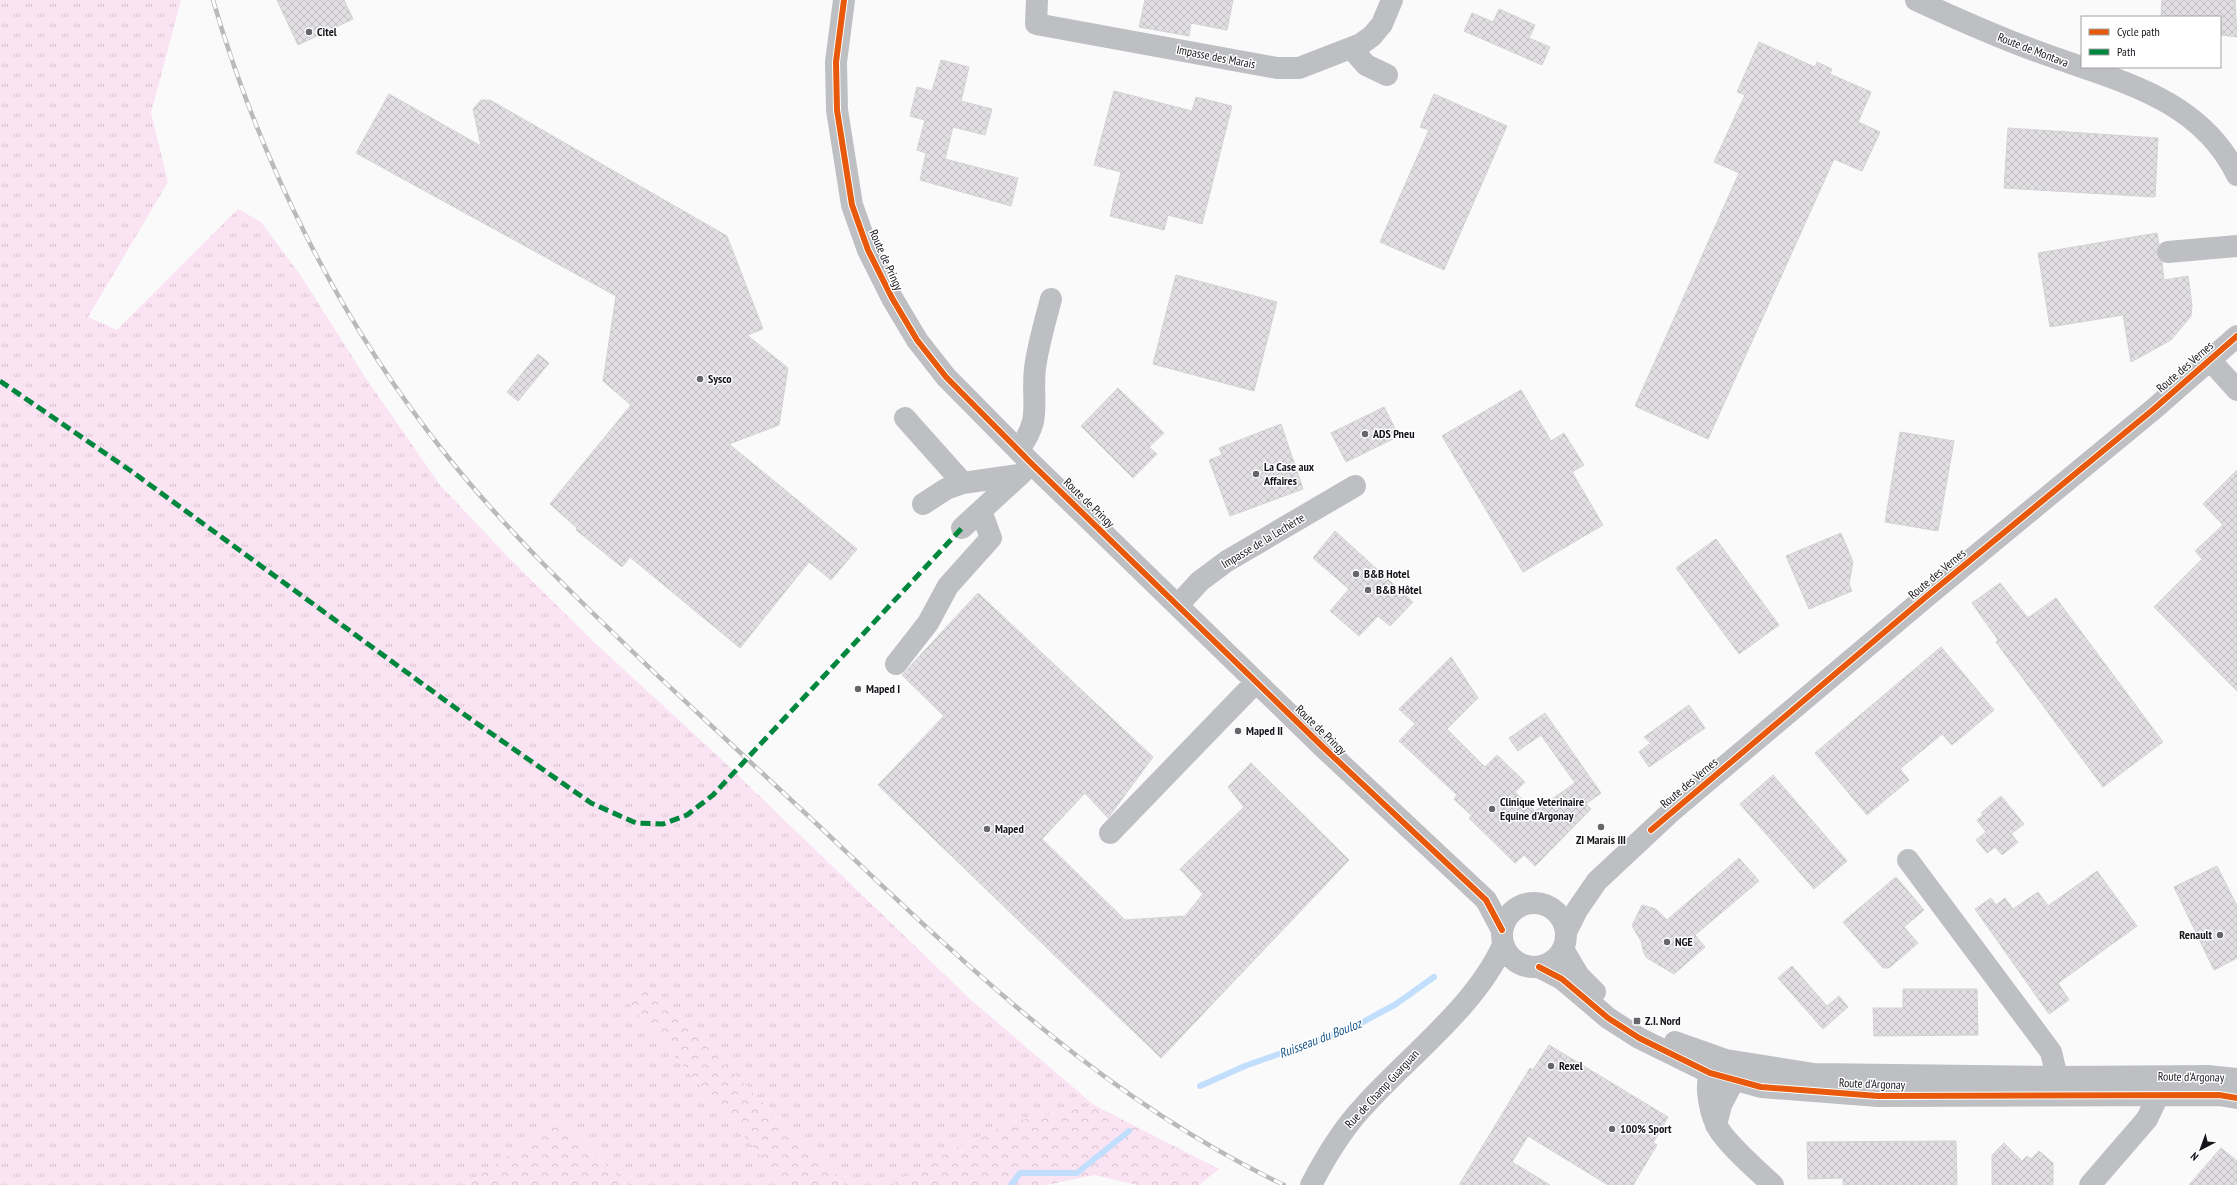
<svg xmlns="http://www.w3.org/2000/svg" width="2237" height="1185" viewBox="0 0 2237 1185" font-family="'PT Sans Narrow',sans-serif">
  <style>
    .grass { fill: url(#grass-tufts) }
    .forest { fill: url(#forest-crowns) }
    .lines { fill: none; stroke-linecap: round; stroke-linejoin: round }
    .stream { stroke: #c1dffd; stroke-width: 6 }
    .building { fill: url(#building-cross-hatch); stroke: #d4d2d4 }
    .minor { stroke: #bebfc2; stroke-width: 22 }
    .rail-casing { stroke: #bababb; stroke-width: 4.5 }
    .rail { stroke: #fff; stroke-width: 3; stroke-dasharray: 9; stroke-linecap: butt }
    .quiet { stroke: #00873e; stroke-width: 5; stroke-dasharray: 10 5; stroke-linecap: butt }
    .cycleway-casing { stroke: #fff; stroke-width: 8 }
    .cycleway { stroke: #e8590c; stroke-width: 6 }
    .poi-dot { fill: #666569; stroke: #fff; stroke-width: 1.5 }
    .labels { text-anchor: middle; stroke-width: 3; stroke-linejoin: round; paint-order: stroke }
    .poi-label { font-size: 12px; font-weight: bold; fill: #16151b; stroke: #fff; text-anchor: start }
    .street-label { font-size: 12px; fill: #16151b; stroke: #fff }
    .water-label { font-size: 13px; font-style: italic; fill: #1a588c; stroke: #fff }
  </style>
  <defs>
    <pattern id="grass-tufts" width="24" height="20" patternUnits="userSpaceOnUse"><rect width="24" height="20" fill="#fae3f2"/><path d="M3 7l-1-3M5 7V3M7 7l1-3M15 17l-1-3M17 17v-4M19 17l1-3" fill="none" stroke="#d6c2cf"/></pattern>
    <pattern id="forest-crowns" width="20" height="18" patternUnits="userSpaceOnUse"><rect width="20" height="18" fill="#fae3f2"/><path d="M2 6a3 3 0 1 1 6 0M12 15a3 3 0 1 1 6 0" fill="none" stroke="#d6c2cf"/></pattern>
    <pattern id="building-cross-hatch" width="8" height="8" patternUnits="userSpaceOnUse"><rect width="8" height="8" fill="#e1dfe2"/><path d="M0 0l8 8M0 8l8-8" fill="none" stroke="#c0bec1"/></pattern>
  </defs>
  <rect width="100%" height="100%" fill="#fafafb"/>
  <!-- grass -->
  <path class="grass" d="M0,0H181L151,113L168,182L88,317L117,330L238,209L261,222L301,276L365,377L440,485L509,558L596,644L720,758L971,1000L1094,1105L1008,1123L946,1153L890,1185H844L650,988L626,1000L786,1185H627L559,1120L466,1185H0Z"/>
  <!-- forest -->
  <path class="forest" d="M650,988L844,1185H786L626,1000Z
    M1094,1105L1219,1169L1199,1185H1137L1094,1175L1047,1185H890L946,1153L1008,1123Z
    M559,1120L627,1185H466Z"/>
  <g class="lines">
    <!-- stream -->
    <path class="stream" d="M1200,1086L1245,1066L1352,1028L1396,1004L1434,977
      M1011,1185L1020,1173H1077L1129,1131"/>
  </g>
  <!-- building -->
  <path class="building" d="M277,0H344L353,19L298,45Z
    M1145,0H1233L1227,30L1191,23L1189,36L1139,27Z
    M2162,0H2235L2237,37L2220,35V17H2161Z
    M1499,9L1535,25L1529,38L1550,47L1542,65L1464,31L1472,13L1493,22Z
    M1759,42L1815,67L1817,62L1832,69L1830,74L1871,92L1858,122L1880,132L1862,171L1834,159L1708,439L1635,406L1739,173L1714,162L1745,95L1737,92Z
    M941,60L969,67L961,101L992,109L985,135L953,127L945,159L1018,178L1011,206L920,180L926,153L917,150L925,120L910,116L917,87L932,91Z
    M1114,91L1192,111L1196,97L1232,106L1202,224L1168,215L1164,230L1110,216L1121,172L1094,165Z
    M389,94L481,146L473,109L481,100H490L727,236L763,329L747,335L788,368L779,425L729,444L857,549L831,580L809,562L740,648L630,557L622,567L576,530L577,528L550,504L631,405L603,381L616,296L356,153Z
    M1434,94L1507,126L1444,270L1380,242L1429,130L1420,127Z
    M2008,128L2158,138L2155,197L2004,188Z
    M2157,233L2159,244L2156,253L2162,262L2164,280L2188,276L2192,305L2191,316L2171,340L2131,362L2123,315L2050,327L2038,253Z
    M1176,275L1277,302L1254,391L1153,364Z
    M538,354L549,363L518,401L507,392Z
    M1118,388L1164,433L1149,447L1157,454L1133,478L1081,426Z
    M1521,390L1551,441L1564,433L1584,465L1572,472L1603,525L1523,572L1442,436Z
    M1384,407L1399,436L1346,462L1331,433Z
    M1281,424L1303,489L1230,516L1209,460L1222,455L1219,448Z
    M1900,432L1954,441L1938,531L1885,522Z
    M2237,470V691L2154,607L2202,559L2195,551L2223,525L2203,504Z
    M1335,531L1413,602L1390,626L1378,616L1359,636L1330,611L1349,589L1313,558Z
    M1841,533L1853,562L1849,584L1852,591L1809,609L1786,556Z
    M1716,539L1779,625L1739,654L1676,568Z
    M2000,583L2028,618L2056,598L2163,742L2103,787L1996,642L1998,640L1972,603Z
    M978,593L1153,757L1108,818L1085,793L1042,839L1125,920L1185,916L1203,894L1180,869L1244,807L1228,787L1251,763L1349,860L1161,1058L878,785L944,716L902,675Z
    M1941,647L1994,710L1952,745L1942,734L1900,769L1909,780L1867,815L1815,753Z
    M1451,657L1478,698L1447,729L1485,767L1497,755L1525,782L1515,792L1535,811L1575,783L1541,735L1518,751L1509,738L1545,713L1601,793L1586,804L1591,809L1535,866L1524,855L1515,863L1469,818L1472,816L1454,799L1457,795L1399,741L1415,724L1399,709Z
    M1689,705L1705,728L1649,767L1639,752L1651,743L1644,737Z
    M1773,775L1847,861L1814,889L1740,804Z
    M2001,796L2024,824L2011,834L2018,842L2002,855L1995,847L1987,853L1976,840L1986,832L1977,820L1983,815L1981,813Z
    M1739,858L1759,881L1695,935L1705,947L1674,974L1647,958L1644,953L1641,941L1632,926L1642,905L1656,909L1667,920Z
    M2217,866L2237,906V958L2214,970L2174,887Z
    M2097,871L2137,926L2058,983L2069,1000L2049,1014L1975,909L1991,898L1996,905L2005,898L2013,909L2038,892L2048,906Z
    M1896,877L1924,910L1904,927L1918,943L1889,968H1883L1843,922Z
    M1792,966L1827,1006L1839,996L1848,1007L1823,1029L1778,978Z
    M1903,989H1977L1978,1035L1874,1036L1873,1008H1903Z
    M1549,1045L1668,1117L1653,1143L1657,1145L1633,1185H1608L1528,1136L1512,1162L1550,1185H1459L1530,1068L1533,1070Z
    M1956,1141L1957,1185H1843V1178L1808,1179L1807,1142Z
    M2004,1143L2022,1161L2027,1156L2031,1159L2039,1151L2053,1163V1185H1992V1155Z
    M2221,1148L2237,1161V1185H2189Z"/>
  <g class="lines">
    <!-- minor -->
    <path class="minor" d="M844,0L836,62L837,110L852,205L868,250L892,298L917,340L946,377L1032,464L1324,748L1486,900L1502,930
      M1037,0L1036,24L1277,68H1299L1361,44L1372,36L1382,24L1392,0
      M1916,0C1957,19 1997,37 2039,52C2114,80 2199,96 2237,175
      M1351,48L1366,65L1387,75
      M2168,252L2237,246
      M2210,360L2237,390
      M905,418L963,483
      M1018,450C1043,419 1031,403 1035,368C1038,345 1045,322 1051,299
      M923,504L946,489L963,483L1019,475
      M962,528L1022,473
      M1178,605L1200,581L1227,561L1355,486
      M896,664L928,623L948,586L991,538L981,511
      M1110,833L1256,682
      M1908,860L2051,1052L2057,1077V1092
      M1502 935a32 32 0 1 1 64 0a32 32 0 1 1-64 0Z
      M1566,932L1577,910L1597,881L1673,810L1927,596L2155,408L2237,336
      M1563,949L1579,976L1595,992
      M1539,967L1562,979L1608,1018L1639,1038L1710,1073L1761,1087L1878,1096L2219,1095L2237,1098
      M1675,1042L1726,1060L1814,1074L2057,1077L2208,1076L2237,1079
      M1716,1125L1721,1105L1734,1080L1726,1060C1712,1067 1707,1075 1708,1092C1709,1102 1711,1114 1716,1124C1723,1141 1758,1171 1773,1185
      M1311,1185C1326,1156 1342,1129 1365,1105C1409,1056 1476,1006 1503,945
      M2090,1185L2147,1119L2155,1102L2154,1081"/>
    <!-- rail casing -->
    <g class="rail-casing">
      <path id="rail" d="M213,0C261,164 340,322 447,456C511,536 584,605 657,675C711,725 765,776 819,826C965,964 1100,1097 1284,1185"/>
    </g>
    <!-- rail -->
    <use href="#rail" class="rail"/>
    <!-- quiet -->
    <path class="quiet" d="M0,381L131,471L472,720L591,803L636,823L663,824L687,815L713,795L962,528"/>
    <!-- cycleway casing -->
    <g class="cycleway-casing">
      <path id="cycleway" d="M844,0L836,62L837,110L852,205L868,250L892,298L917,340L946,377L1032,464L1324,748L1486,900L1502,930
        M1651,830L1927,596L2155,408L2237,336
        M1539,967L1562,979L1608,1018L1639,1038L1710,1073L1761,1087L1878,1096L2219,1095L2237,1098"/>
    </g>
    <!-- cycleway -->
    <use href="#cycleway" class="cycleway"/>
  </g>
  <!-- markers -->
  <g class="poi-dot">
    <circle cx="309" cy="32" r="4"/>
    <circle cx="700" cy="379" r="4"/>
    <circle cx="1365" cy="434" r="4"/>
    <circle cx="1256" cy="474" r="4"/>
    <circle cx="1356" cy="574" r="4"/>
    <circle cx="1368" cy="590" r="4"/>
    <circle cx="858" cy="689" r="4"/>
    <circle cx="1238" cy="731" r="4"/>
    <circle cx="1492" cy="809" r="4"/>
    <circle cx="1601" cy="827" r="4"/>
    <circle cx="987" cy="829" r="4"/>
    <circle cx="2220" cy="935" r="4"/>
    <circle cx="1667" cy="942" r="4"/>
    <rect x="1633" y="1017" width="8" height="8" rx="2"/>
    <circle cx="1551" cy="1066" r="4"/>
    <circle cx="1612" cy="1129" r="4"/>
  </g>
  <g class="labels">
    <!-- poi labels -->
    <g class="poi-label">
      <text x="317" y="36">Citel</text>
      <text x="708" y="383">Sysco</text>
      <text x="1373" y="438">ADS Pneu</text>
      <text x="1264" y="471">La Case aux<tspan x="1264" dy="14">Affaires</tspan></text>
      <text x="1364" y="578">B&amp;B Hotel</text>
      <text x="1376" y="594">B&amp;B Hôtel</text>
      <text x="866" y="693">Maped I</text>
      <text x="1246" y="735">Maped II</text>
      <text x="1500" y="806">Clinique Veterinaire<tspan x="1500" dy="14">Equine d'Argonay</tspan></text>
      <text x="995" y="833">Maped</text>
      <text x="1601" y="844" text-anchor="middle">ZI Marais III</text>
      <text x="2212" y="939" text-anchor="end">Renault</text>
      <text x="1675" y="946">NGE</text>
      <text x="1645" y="1025">Z.I. Nord</text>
      <text x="1559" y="1070">Rexel</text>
      <text x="1620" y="1133">100% Sport</text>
    </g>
    <!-- street labels -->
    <g class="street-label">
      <text transform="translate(2033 50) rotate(21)" y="4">Route de Montava</text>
      <text transform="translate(1216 57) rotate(11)" y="4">Impasse des Marais</text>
      <text transform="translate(886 260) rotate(66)" y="4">Route de Pringy</text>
      <text transform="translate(2185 367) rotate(-41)" y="4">Route des Vernes</text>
      <text transform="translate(1089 503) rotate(44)" y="4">Route de Pringy</text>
      <text transform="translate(1263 541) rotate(-31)" y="4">Impasse de la Lechèrte</text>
      <text transform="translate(1937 574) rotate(-40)" y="4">Route des Vernes</text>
      <text transform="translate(1321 730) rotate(44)" y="4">Route de Pringy</text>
      <text transform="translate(1689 783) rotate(-40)" y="4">Route des Vernes</text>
      <text transform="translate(2191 1077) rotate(1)" y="4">Route d'Argonay</text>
      <text transform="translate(1872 1084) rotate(2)" y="4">Route d'Argonay</text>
      <text transform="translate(1382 1089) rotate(-47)" y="4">Rue de Champ Guarguan</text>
    </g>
    <!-- water labels -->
    <g class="water-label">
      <text transform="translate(1320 1038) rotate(-21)" y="5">Ruisseau du Bouloz</text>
    </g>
  </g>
  <!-- legend -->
  <rect x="2081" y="16" width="140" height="52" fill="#ffffff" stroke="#a2a1a4"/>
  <rect x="2089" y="29" width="20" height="6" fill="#e8590c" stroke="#a2a1a4"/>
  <text x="2117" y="36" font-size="12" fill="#16151b">Cycle path</text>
  <rect x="2089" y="49" width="20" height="6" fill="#00873e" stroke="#a2a1a4"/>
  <text x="2117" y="56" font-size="12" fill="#16151b">Path</text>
  <!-- north arrow -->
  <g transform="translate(2201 1149) rotate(221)" stroke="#ffffff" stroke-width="3" paint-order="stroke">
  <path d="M0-3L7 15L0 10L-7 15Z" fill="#16151b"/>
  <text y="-6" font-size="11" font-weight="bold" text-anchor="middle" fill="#16151b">N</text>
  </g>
</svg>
